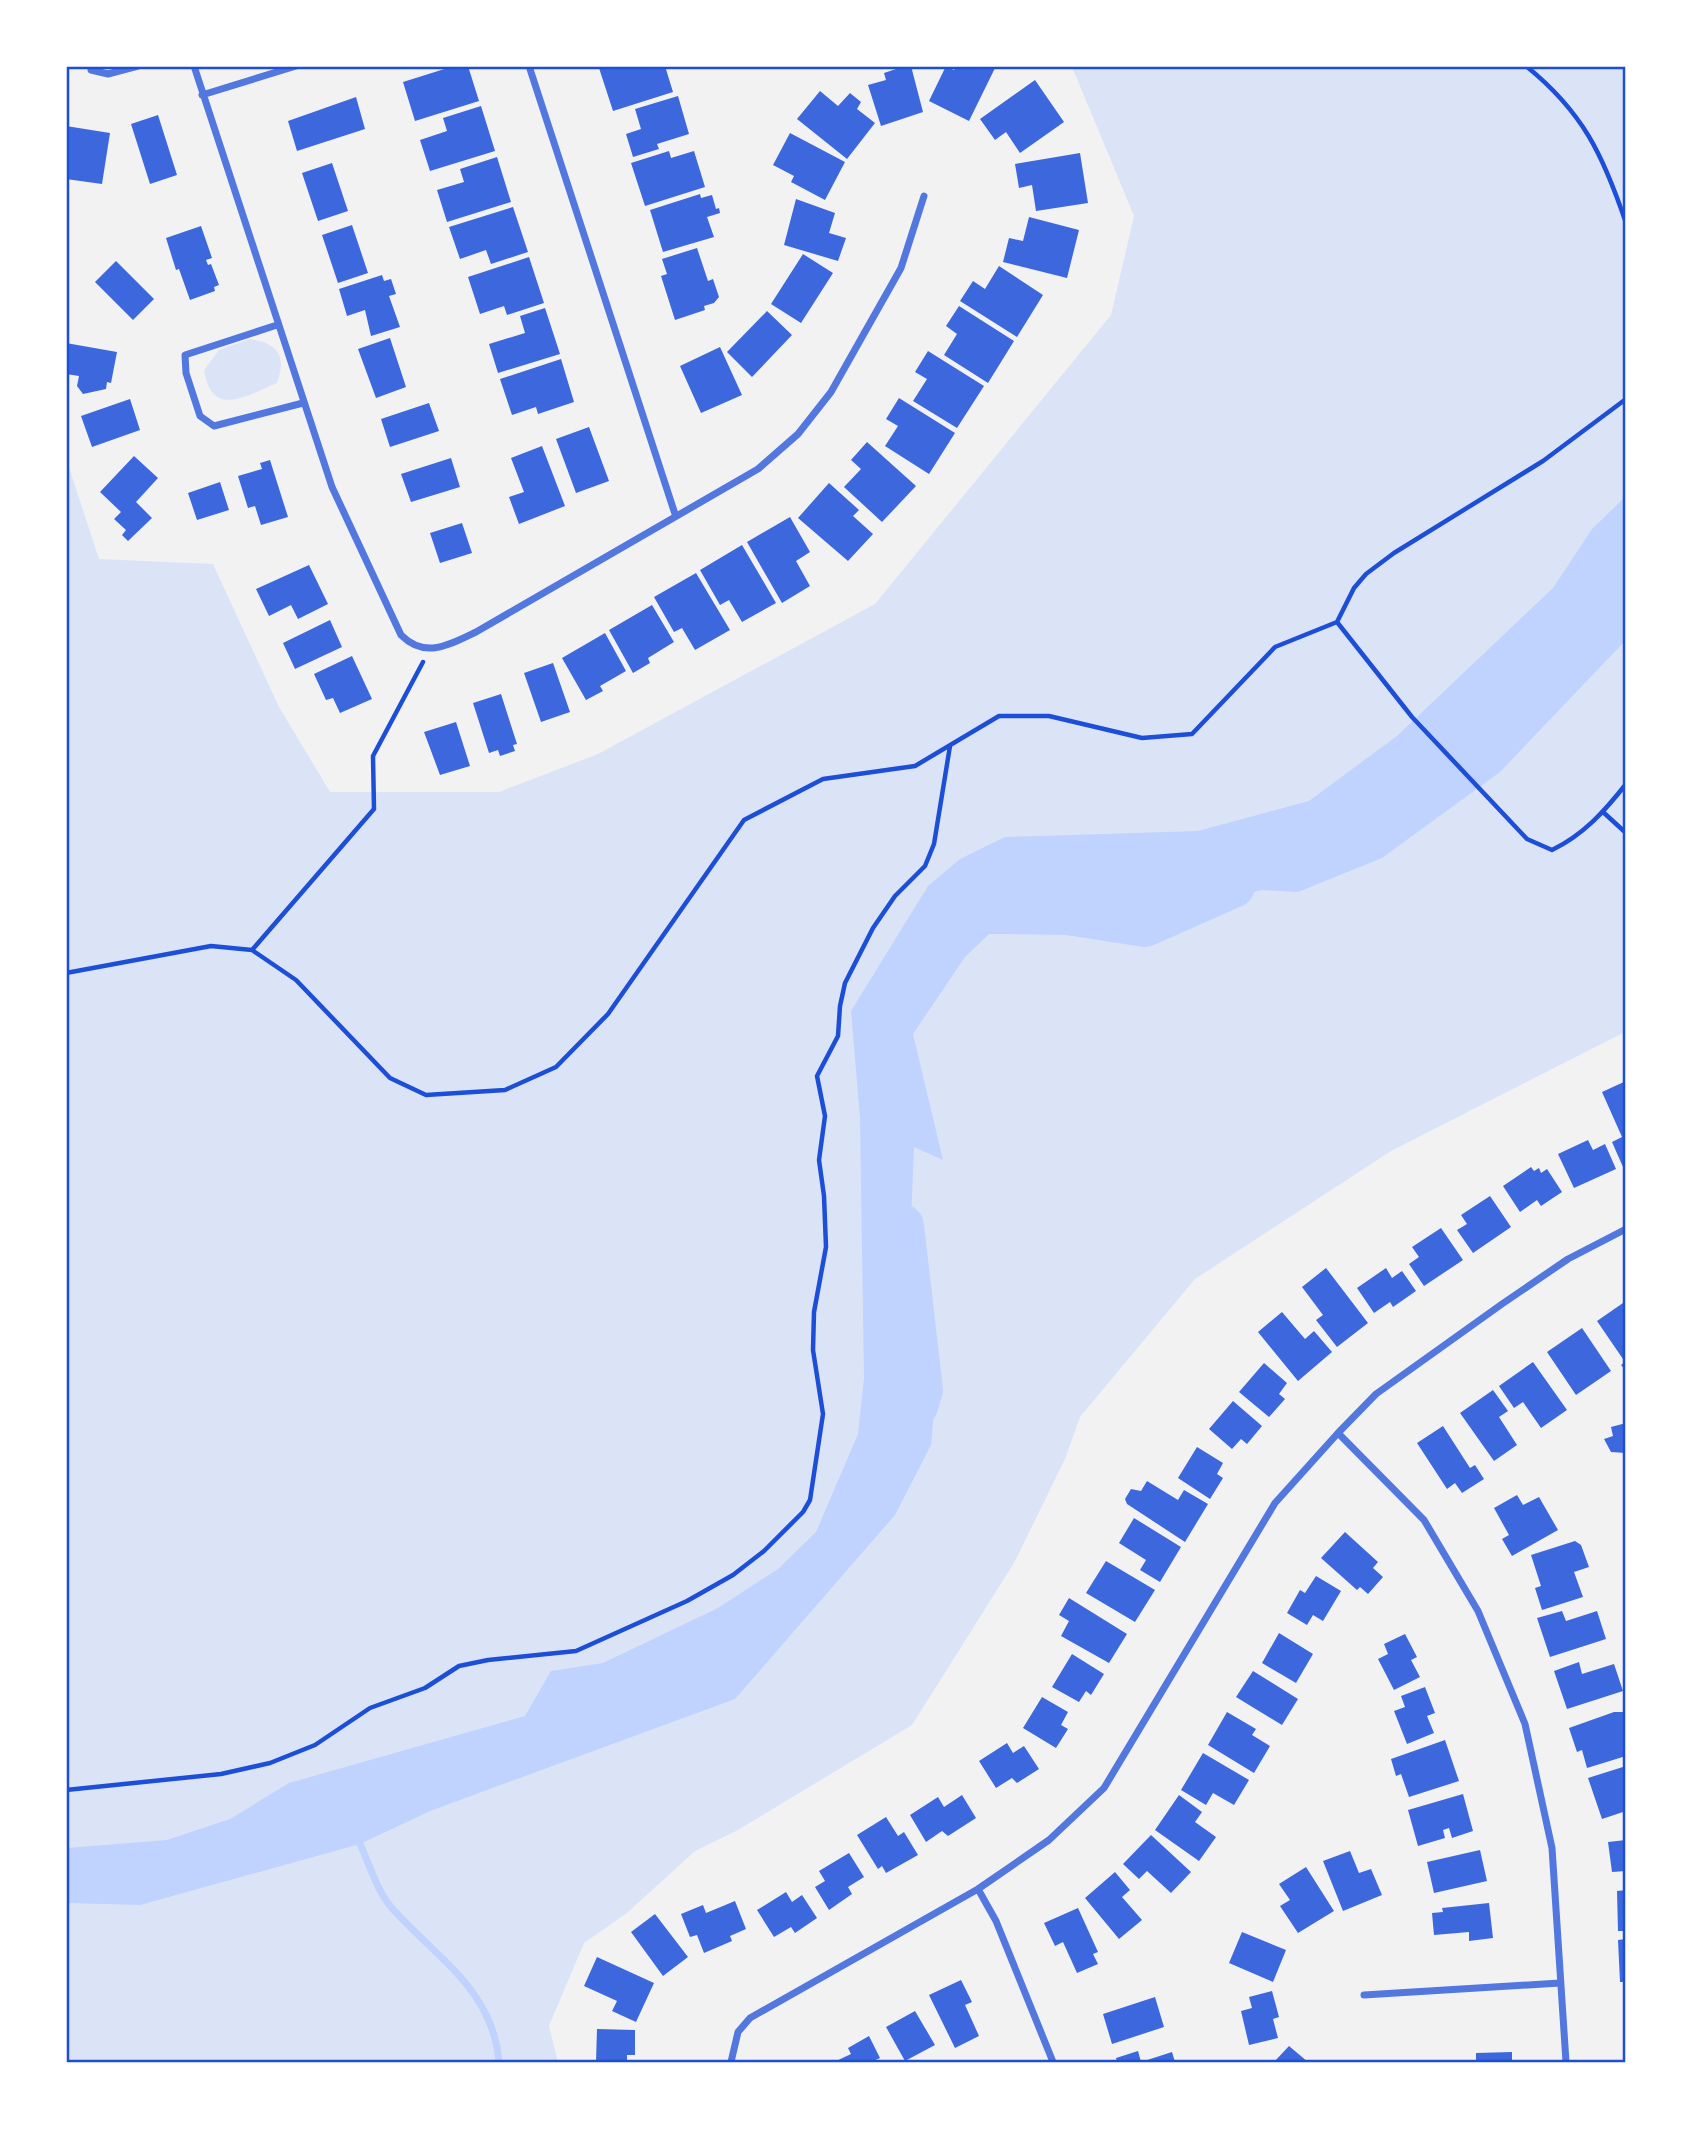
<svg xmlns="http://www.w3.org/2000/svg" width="1692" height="2129" viewBox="0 0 1692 2129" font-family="'Space Grotesk',sans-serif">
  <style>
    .green { fill: #dbe4f7 }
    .water { fill: #bfd3fe }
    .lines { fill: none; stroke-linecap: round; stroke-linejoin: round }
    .stream { stroke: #bfd3fe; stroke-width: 7 }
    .river { stroke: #bfd3fe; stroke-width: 44 }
    .building { fill: #3d67dc }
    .path { stroke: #1d4ed8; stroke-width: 4.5 }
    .minor { stroke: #5277de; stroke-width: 7 }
    .neatline { fill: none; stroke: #1d4ed8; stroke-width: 2.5 }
  </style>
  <rect width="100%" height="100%" fill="#f2f2f2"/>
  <!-- green -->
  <path class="green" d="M1072,67H1625V1032L1391,1151L1195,1279L1080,1417L1065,1459L1014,1563L912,1725L738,1830L695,1851L627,1913L584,1943L549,2026L558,2062H67L66,458L99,559L213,564L279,707L330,792H499L598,754L875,604L1111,315L1134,216Z
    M250,339C278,343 287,356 277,383C246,396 212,419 204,370L219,350Z"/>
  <!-- water -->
  <path class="water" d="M1625,497V641L1500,772L1382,858L1298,892L1262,890L1078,935L989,934L965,957L913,1034L943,1160L914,1147L907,1324L912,1344L937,1375L931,1445L895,1515L735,1699L430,1811L360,1844L140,1905L67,1903V1848L167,1840L230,1819L289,1783L525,1716L551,1671L603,1663L718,1608L778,1569L816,1532L858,1434L864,1378L860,1118L851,1011L928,886L960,859L1005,837L1198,831L1309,801L1397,736L1553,588L1592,529Z"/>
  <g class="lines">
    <!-- stream -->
    <path class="stream" d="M360,1844C369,1863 377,1891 391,1907C435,1957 493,1989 499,2062"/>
    <!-- river -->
    <path class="river" d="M1068,913L1145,925L1233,886
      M902,1226L921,1390L916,1406"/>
  </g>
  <!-- building -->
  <path class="building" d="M454,66H468L479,101L415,121L403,82Z
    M605,66H665L673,92L613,111L599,68Z
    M905,66H911L923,112L881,126L868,85L886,80L884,73Z
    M946,66L954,70L956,66H996L969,121L929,101Z
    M1035,80L1064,122L1020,153L1006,132L995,140L980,119Z
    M820,91L838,106L850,93L861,102L857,109L875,123L847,159L797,119Z
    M678,96L689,134L657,144L659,149L633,157L626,134L641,129L635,109Z
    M356,97L365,129L297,151L288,121Z
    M481,106L495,151L430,171L420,140L447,131L443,118Z
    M158,115L177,175L150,184L131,124Z
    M66,126L110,133L102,184L66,179Z
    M790,133L845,162L825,200L791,182L794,176L773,165Z
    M669,151L671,158L694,151L705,187L645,206L631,163Z
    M1080,153L1088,203L1036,211L1032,185L1019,188L1015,164Z
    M497,157L511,202L447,222L437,190L464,182L460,169Z
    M332,163L348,211L318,221L302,173Z
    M700,194L701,198L712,195L716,209L719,208L720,213L707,217L714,237L663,252L650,210Z
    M796,199L835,213L829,233L846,238L838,261L784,245Z
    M513,207L528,252L491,264L486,250L460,259L449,227Z
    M1029,217L1079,230L1067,278L1003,262L1009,238L1023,241Z
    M352,225L368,273L338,283L322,235Z
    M201,226L212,258L206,260L208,265L211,264L219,285L214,287L215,291L190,300L179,269L176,270L166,238Z
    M697,248L708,281L713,279L719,297L714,303L704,306L705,310L675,320L661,276L667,274L662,259Z
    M803,254L833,273L801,323L771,304Z
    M529,257L544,303L507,315L504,306L480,314L468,277Z
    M116,261L154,299L133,320L95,282Z
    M999,266L1043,295L1017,337L960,301L973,281L985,289Z
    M382,275L384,281L391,279L396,294L389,296L400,327L371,336L365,310L347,316L339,289Z
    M959,306L1014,341L988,383L944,355L957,334L946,326Z
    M545,308L560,354L498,373L489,344L525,333L520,316Z
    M767,311L792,335L752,377L727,352Z
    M390,338L406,387L376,398L358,349Z
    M66,343L117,352L111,383L107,382L106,389L83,394L77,386L79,376L66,374Z
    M720,347L742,395L701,413L680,366Z
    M928,351L984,386L957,428L913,401L927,379L915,372Z
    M561,359L574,402L538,414L536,407L512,415L500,379Z
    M899,398L955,433L929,474L885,446L898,426L886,419Z
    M130,399L140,430L92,447L81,416Z
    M429,403L439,431L390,447L381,419Z
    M589,427L609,481L576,493L556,439Z
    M867,442L916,486L882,522L844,487L861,469L851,460Z
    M542,446L565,506L519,524L509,497L524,492L511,458Z
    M134,456L158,478L136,502L152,518L128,541L122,535L126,530L114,519L121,512L100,492Z
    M451,458L460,487L411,502L401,474Z
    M270,460L288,517L261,525L255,506L248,508L238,476L262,469L260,463Z
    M220,482L229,510L197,520L188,493Z
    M829,483L859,510L853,516L873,534L848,561L798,518Z
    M790,517L810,552L796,561L810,586L782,603L747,542Z
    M462,523L472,553L440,563L430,533Z
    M742,545L776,603L742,622L729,600L720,605L700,570Z
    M309,565L328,604L298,619L291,605L269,616L256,589Z
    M696,573L730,630L695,650L682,628L674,632L654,597Z
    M652,605L674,642L648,658L650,663L633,673L609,630Z
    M330,620L342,647L295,669L283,643Z
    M605,633L626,671L600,686L603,691L586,700L562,658Z
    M352,656L372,699L340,713L333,698L326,700L314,674Z
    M553,663L570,712L541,722L524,673Z
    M501,694L517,744L513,745L515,751L500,756L498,750L489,753L473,703Z
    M456,722L470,766L440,775L424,732Z
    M1626,1081V1166L1623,1167L1612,1142L1622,1137L1602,1092Z
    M1588,1140L1593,1150L1605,1144L1616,1169L1574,1188L1558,1154Z
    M1531,1167L1534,1171L1539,1168L1541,1173L1547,1169L1562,1192L1541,1206L1537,1200L1520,1212L1503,1186Z
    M1490,1196L1511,1227L1473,1253L1457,1230L1467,1224L1461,1215Z
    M1441,1228L1463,1260L1424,1286L1409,1264L1419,1257L1412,1247Z
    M1326,1268L1368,1323L1337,1347L1316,1320L1323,1315L1302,1287Z
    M1386,1268L1392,1278L1402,1271L1416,1291L1393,1307L1390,1302L1374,1313L1357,1288Z
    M1623,1303L1626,1307V1371L1621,1365L1625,1362L1597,1321Z
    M1282,1312L1305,1339L1314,1331L1332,1352L1298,1381L1258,1332Z
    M1582,1328L1611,1371L1576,1395L1547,1352Z
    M1533,1362L1567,1410L1541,1428L1523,1402L1514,1408L1499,1386Z
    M1264,1363L1287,1383L1279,1394L1285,1399L1269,1417L1239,1392Z
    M1493,1390L1508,1411L1499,1417L1517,1445L1494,1461L1460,1413Z
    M1233,1401L1262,1426L1247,1444L1241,1439L1232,1449L1209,1429Z
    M1626,1423V1453L1611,1452L1604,1439L1613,1436L1611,1427Z
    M1443,1426L1470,1468L1475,1465L1484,1479L1462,1493L1455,1483L1447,1489L1417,1443Z
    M1197,1447L1223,1463L1217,1474L1223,1478L1210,1499L1178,1478Z
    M1147,1481L1178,1500L1184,1490L1208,1504L1185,1542L1127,1504L1125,1499L1131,1489L1141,1491Z
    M1517,1495L1523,1505L1539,1497L1558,1530L1512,1556L1502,1539L1509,1535L1494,1508Z
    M1134,1518L1181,1547L1160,1582L1140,1570L1146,1560L1119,1543Z
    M1345,1532L1378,1562L1373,1568L1383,1577L1368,1594L1360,1587L1357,1590L1321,1558Z
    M1575,1541L1581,1545L1589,1567L1574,1572L1583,1597L1542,1610L1535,1588L1541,1586L1531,1555Z
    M1106,1561L1155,1590L1135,1622L1086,1593Z
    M1316,1576L1341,1591L1323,1621L1313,1615L1307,1625L1287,1613L1300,1590L1305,1593Z
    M1069,1598L1127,1634L1109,1663L1061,1636L1069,1621L1059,1615Z
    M1562,1611L1566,1621L1597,1611L1606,1639L1550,1657L1537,1618Z
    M1279,1633L1313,1654L1296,1683L1262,1663Z
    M1405,1634L1417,1657L1411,1660L1420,1677L1394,1690L1378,1659L1388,1654L1384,1644Z
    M1072,1654L1104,1674L1091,1695L1086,1691L1079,1702L1052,1687Z
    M1579,1662L1582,1674L1614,1664L1623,1691L1567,1709L1554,1671Z
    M1253,1671L1298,1699L1282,1725L1236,1697Z
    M1425,1687L1435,1713L1427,1716L1434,1733L1407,1744L1394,1711L1405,1707L1401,1696Z
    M1042,1697L1068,1712L1061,1725L1068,1729L1056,1748L1023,1728Z
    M1227,1712L1256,1729L1252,1735L1270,1746L1254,1773L1208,1745Z
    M1614,1712H1624L1626,1718V1756L1587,1768L1582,1750L1577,1752L1569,1728Z
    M1445,1740L1459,1781L1409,1797L1401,1774L1396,1776L1391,1759Z
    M1007,1743L1013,1753L1024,1746L1039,1769L1017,1783L1012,1778L996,1788L979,1761Z
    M1203,1753L1249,1780L1234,1805L1213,1793L1206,1805L1181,1790Z
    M1626,1766V1811L1602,1819L1588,1778Z
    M1463,1794L1473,1831L1452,1838L1449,1828L1443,1830L1445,1838L1418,1846L1408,1810Z
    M962,1795L976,1818L948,1836L942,1831L926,1842L910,1815L938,1797L944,1807Z
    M1179,1795L1202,1812L1195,1822L1216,1837L1199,1861L1155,1830Z
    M886,1817L898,1836L904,1832L918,1855L886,1873L882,1866L878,1869L857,1835Z
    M1151,1835L1191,1872L1171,1893L1147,1871L1139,1879L1123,1864Z
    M1626,1840V1871L1612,1872L1608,1842Z
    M1480,1850L1487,1881L1434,1893L1427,1862Z
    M1350,1851L1359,1873L1371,1869L1382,1895L1343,1911L1323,1861Z
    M849,1853L864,1877L848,1887L852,1894L829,1910L815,1887L825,1881L819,1871Z
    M1306,1867L1334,1911L1298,1933L1280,1906L1290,1900L1279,1884Z
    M1115,1872L1130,1890L1122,1897L1142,1920L1119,1939L1085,1898Z
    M1626,1890V1931H1618L1617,1891Z
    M786,1892L792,1902L802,1895L817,1918L795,1933L791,1927L774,1937L757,1910Z
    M735,1901L746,1929L730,1936L732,1941L704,1953L697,1935L690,1937L681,1914L703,1905L706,1913Z
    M1489,1903L1493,1938L1469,1941V1932L1434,1935L1432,1913L1443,1912L1442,1908Z
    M1078,1908L1098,1952L1093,1954L1098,1964L1077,1973L1063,1942L1055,1946L1044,1923Z
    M655,1914L688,1957L663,1976L631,1932Z
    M1242,1932L1286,1950L1273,1982L1229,1963Z
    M1626,1939V1982H1620L1618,1940Z
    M597,1957L654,1983L636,2022L612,2011L617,2001L584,1986Z
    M961,1980L972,2002L965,2005L979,2036L955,2048L929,1995Z
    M1272,1991L1279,2017L1273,2019L1278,2038L1249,2045L1241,2011L1252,2008L1249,1997Z
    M1155,1997L1164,2027L1112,2044L1103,2014Z
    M915,2011L935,2045L905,2061L886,2027Z
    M597,2029L635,2030V2055H627V2062H596Z
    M869,2036L880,2058L871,2062H834L851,2054L848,2048Z
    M1289,2046L1308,2062H1274Z
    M1138,2051L1141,2062L1172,2052L1175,2062H1117L1116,2058Z
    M1512,2052V2062H1476V2053Z"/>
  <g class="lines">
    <!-- path -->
    <path class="path" d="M1526,66C1583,112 1603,155 1626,223
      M1337,622L1354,588L1366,574L1394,553L1543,461L1626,399
      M1603,812L1626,833
      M252,950L374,809L373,756L423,662
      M66,973L211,946L252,950L296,980L390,1078L426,1095L505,1090L556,1067L608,1014L744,820L823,779L915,766L999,716H1049L1142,738L1192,734L1275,647L1337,622L1412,717L1527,839L1552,850C1583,835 1604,812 1626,784
      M66,1790L221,1774L270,1763L315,1745L370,1708L425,1688L459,1666L488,1660L576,1651L687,1601L733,1575L764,1551L803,1512L810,1500L823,1414L813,1350L814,1312L826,1247L824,1196L819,1160L825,1116L817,1076L838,1036L840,1006L845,983L873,928L895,896L925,866L934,844L950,746"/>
    <!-- minor -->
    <path class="minor" d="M91,66V70L108,74L138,66
      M194,66L332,487L401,635C425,659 449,645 476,632L758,469L798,434L831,392L901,268L924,196
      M529,66L675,514
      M202,95L296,66
      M277,325L185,355L186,373L200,416L214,426L303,403
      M1338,1433L1424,1520L1478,1611L1525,1724L1552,1848L1566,2062
      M978,1889L996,1921L1053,2062
      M1364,1995L1560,1983
      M731,2062L738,2032L750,2018L978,1889L1049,1840L1104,1788L1275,1503L1338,1433L1376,1394L1502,1304L1568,1259L1626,1229"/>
  </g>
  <!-- border -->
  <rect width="1692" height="2129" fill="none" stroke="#ffffff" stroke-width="136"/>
  <rect x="68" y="68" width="1556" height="1993" class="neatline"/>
</svg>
